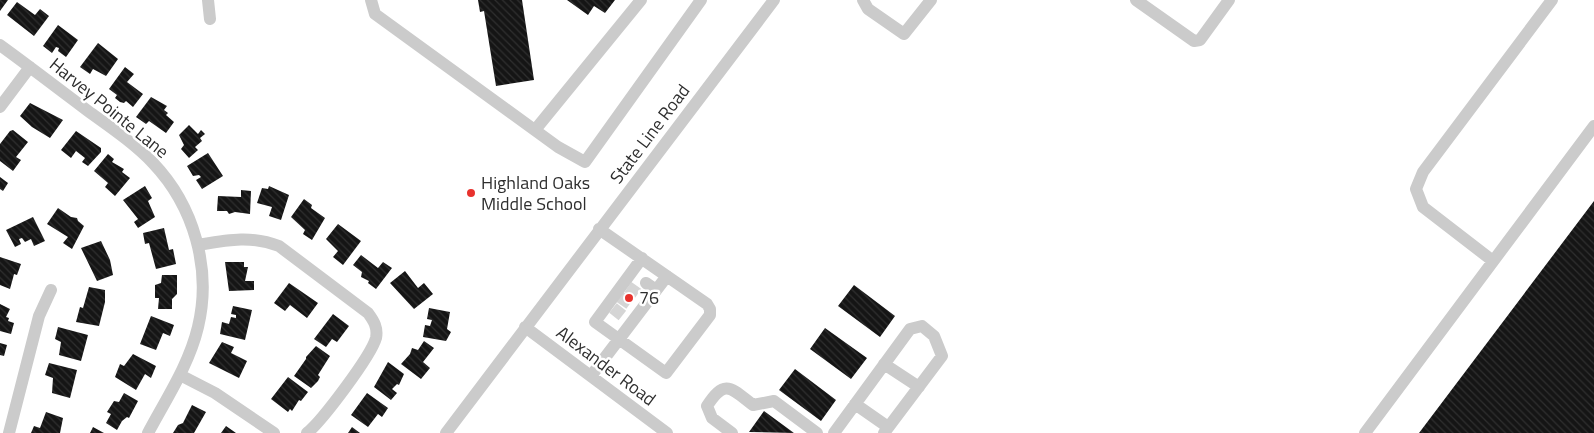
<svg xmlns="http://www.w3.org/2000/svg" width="1594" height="433" viewBox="0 0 1594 433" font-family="'Titillium Web',sans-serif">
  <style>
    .building { fill: url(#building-back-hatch) }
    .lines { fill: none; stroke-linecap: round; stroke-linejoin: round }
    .minor-tunnel { stroke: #d5d5d5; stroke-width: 12; stroke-dasharray: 12 6; stroke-linecap: butt }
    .minor { stroke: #cbcbcb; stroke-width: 12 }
    .poi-dot { fill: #e8322d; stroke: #fff; stroke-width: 2 }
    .labels { text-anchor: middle; stroke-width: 5; stroke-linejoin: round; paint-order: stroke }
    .street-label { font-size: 18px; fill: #2e2e2e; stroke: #fff }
    .poi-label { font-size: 18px; fill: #2e2e2e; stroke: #fff; text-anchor: start }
  </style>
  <defs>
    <pattern id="building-back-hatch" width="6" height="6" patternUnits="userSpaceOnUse" patternTransform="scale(1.25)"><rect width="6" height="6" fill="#151515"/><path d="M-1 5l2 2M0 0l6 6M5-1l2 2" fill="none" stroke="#2f2f2f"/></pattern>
  </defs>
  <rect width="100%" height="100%" fill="#fff"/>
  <!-- building -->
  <path class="building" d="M0,0H8L0,11Z
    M478,0H522L534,80L496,86L484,11L480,12Z
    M567,0H615L605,13L594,6L588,15Z
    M17,2L35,15L40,9L49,16L34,36L7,15Z
    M58,25L78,40L66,57L58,51L59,48L56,47L52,53L43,46Z
    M98,43L118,59L106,76L93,69L90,74L80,67Z
    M125,67L134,74L127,82L143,94L133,107L126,101L124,103L120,102L115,98L117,95L109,89Z
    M151,97L167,106L164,110L168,113L166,115L174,122L166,133L149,121L146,124L136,117Z
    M30,103L63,120L50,138L32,127L20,116Z
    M189,125L198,134L201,130L205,134L200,138L202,141L195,147L198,150L189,158L181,149L184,145L179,135Z
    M13,130L28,142L16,157L21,160L13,171L0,161V144L10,131Z
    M76,131L101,148V152L88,166L82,162L85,158L76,151L71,158L61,150Z
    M208,153L223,176L202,189L196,180L201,177L199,175L193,176L187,166Z
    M108,154L114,159L112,162L124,169L122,172L130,178L115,196L105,187L108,183L94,171Z
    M0,177L8,183L3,191L0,189Z
    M145,186L152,198L148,201L155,217L138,228L134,222L138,219L123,200Z
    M269,186L289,195L281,220L269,216L272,207L257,203L262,188L268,189Z
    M241,190L251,191L250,214L235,212L229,214L227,211H217L218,196L241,197Z
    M304,199L312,205L311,208L325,218L312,240L303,234L305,230L291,217Z
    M1594,201V433H1419Z
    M58,208L71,217L77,218L78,221L84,226L72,249L63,243L68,237L47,224Z
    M33,217L45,241L34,246L31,239L25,242L22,238L19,239L21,244L15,247L6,230Z
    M338,224L361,241L343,265L333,257L338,251L326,239Z
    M164,228L169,250L173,249L176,264L156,269L149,243L145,244L143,233Z
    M101,241L110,260L113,275L97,281L81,248Z
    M361,255L378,268L383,262L392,268L376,289L368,283L369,281L361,277L362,272L353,265Z
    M0,257L21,264L17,275L14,274L13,278L10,289L0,285Z
    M225,262H244V267H248L245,281H254V290L229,291Z
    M405,271L418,288L424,283L433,294L414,309L390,283Z
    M162,275H177V294L172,299V309H158L159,298H155V285L161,283Z
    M289,283L318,303L307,318L290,305L285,311L274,303Z
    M854,285L895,316L880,337L838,306Z
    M89,287L105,290V302L99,326L76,322L80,307L83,308Z
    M0,304L10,309L6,317L9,318L8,321L14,323L11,334L0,331Z
    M233,306L252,310L245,340L220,334L222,322L229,324L231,317L236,318V315L231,314Z
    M429,308L450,312L447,329L451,332L446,341L423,337L425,325L430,326L432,320L427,319Z
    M333,314L349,326L337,342L332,339L326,347L314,339Z
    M151,316L174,325L170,336L163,333L156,350L140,344Z
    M58,327L88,335L81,361L59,355L61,342L55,339Z
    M825,328L867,358L851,379L810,349Z
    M424,341L434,348L423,362L430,368L421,379L401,364L410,354L412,348L418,350Z
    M222,342L234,347L231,353L247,361L239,378L209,363Z
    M0,343L7,345L4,356L0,355Z
    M316,346L330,356L318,375L320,377L318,381L311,388L294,376L306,359V357Z
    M133,354L156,366L151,378L145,374L136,390L115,377L120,364L124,366Z
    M388,362L404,374L399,385L397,384L392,389L397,393L391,400L374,387Z
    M49,363L77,370L70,398L52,393L53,378L45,375Z
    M795,369L836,400L821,421L779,390Z
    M288,377L308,392L301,401L299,400L292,411L290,409L288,412L271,399Z
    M124,393L138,401L129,418L127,417L122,421L117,430L106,423L111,414L107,412L114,401L119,402Z
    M367,393L388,408L382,417L378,414L368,427L351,415Z
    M192,405L206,412L194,433H173L178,425L183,423Z
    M764,411L794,433L749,432Z
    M46,412L63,418L60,433H31L34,426L40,428Z
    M226,426L236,433H221Z
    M93,427L104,433H90Z
    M352,427L360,433H348Z"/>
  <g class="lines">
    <!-- minor-tunnel -->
    <path class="minor-tunnel" d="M628,287L638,294
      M620,297L630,304
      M613,308L623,316"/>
    <!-- minor -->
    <path class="minor" d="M208,0L210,19
      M371,0L375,14L558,147L585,162L701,0
      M863,0L868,9L904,34L931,0
      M1136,0L1194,41L1200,40L1229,0
      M0,45C29,66 59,89 88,111C110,127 134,143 153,163C194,206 212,269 198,327C189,365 166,399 148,433
      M0,107L30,67
      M535,130L641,0
      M599,229L707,304L710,309V315L666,373L595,322L642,258
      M198,245C227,240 251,235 279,246L368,313C374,321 378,328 376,338C371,356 322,421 307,433
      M1493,261L1423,207L1416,189L1423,172L1552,0
      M646,283L656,290
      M525,327L667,433
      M884,364L919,387
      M180,375L215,393L274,433
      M591,376L667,276
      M855,404L888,427
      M9,433L39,316L51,290
      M446,433L774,0
      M732,433L712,418L707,406C725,378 731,388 753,405L774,401L817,433
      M834,433L910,329L922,326L934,336L942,356L884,433
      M1365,433L1594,126"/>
  </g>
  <!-- markers -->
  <g class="poi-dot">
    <circle cx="471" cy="193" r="5"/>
    <circle cx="629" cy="298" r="5"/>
  </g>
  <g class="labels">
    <!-- street labels -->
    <g class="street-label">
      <text transform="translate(109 108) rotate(39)" y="6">Harvey Pointe Lane</text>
      <text transform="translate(650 134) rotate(-53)" y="6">State Line Road</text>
      <text transform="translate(606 366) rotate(37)" y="6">Alexander Road</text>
    </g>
    <!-- poi labels -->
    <g class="poi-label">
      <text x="481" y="189">Highland Oaks<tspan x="481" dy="21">Middle School</tspan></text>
      <text x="639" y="304">76</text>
    </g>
  </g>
</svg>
